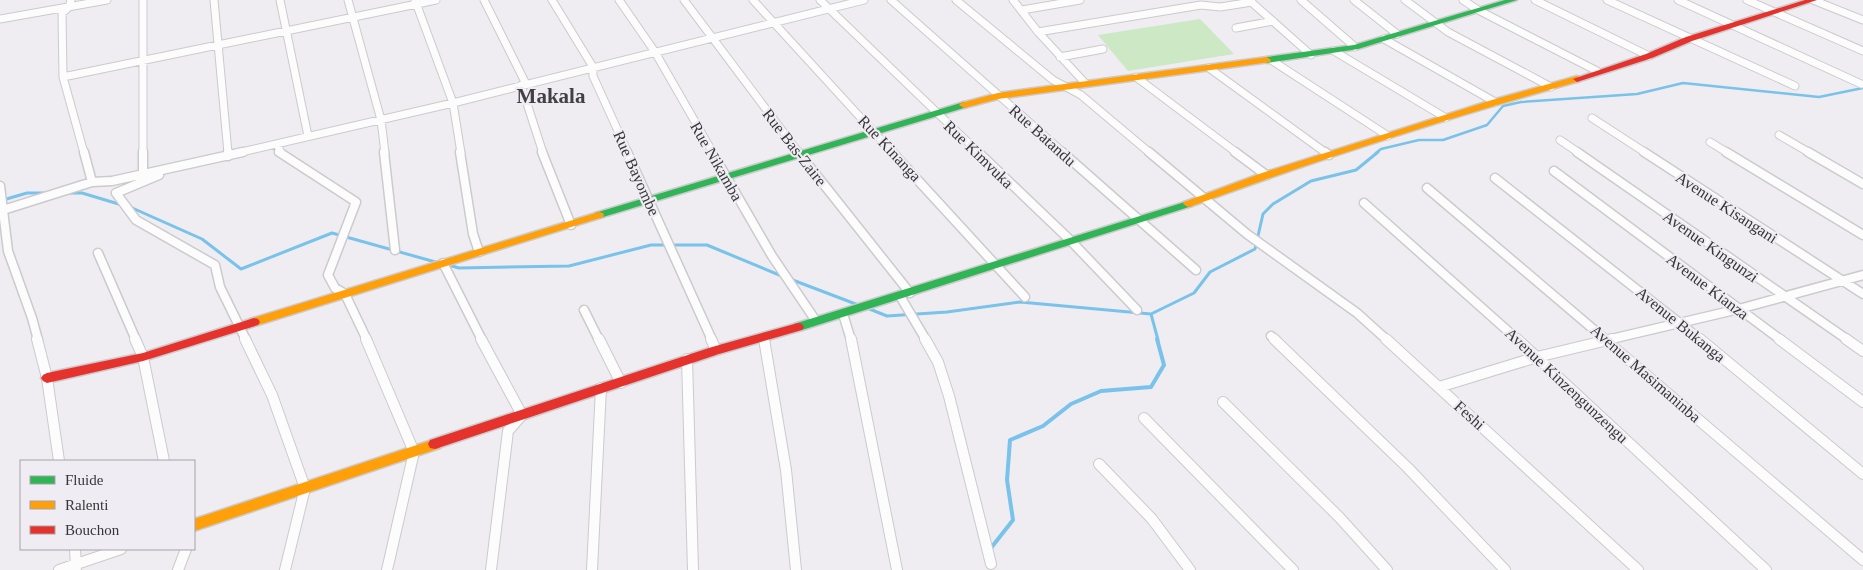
<svg xmlns="http://www.w3.org/2000/svg" width="1863" height="570" viewBox="0 0 1863 570" font-family="'Times New Roman',serif">
  <style>
    .green { fill: #cde8c5 }
    .lines { fill: none; stroke-linecap: round; stroke-linejoin: round }
    .stream-far2 { stroke: #79c2ea; stroke-width: 2.5 }
    .stream-far1 { stroke: #79c2ea; stroke-width: 3 }
    .stream { stroke: #79c2ea; stroke-width: 4 }
    .street-far2-casing { stroke: #cbcacc; stroke-width: 9 }
    .street-far1-casing { stroke: #cbcacc; stroke-width: 11 }
    .street-casing { stroke: #cbcacc; stroke-width: 12 }
    .fast-casing { stroke: #cbcacc; stroke-width: 3 }
    .slow-casing { stroke: #cbcacc; stroke-width: 3 }
    .jam-casing { stroke: #cbcacc; stroke-width: 3 }
    .street-far2 { stroke: #fdfcfd; stroke-width: 7 }
    .street-far1 { stroke: #fdfcfd; stroke-width: 8 }
    .street { stroke: #fdfcfd; stroke-width: 10 }
    .fast { fill: #30b455; fill-rule: evenodd }
    .slow { fill: #ff9f0a; fill-rule: evenodd }
    .jam { fill: #e5322d; fill-rule: evenodd }
    .labels { text-anchor: middle; stroke-width: 4.5; stroke-linejoin: round; paint-order: stroke }
    .street-label { font-size: 16px; fill: #363537; stroke: #efecf3 }
    .district-label { font-size: 21px; font-weight: bold; fill: #423f45; stroke: #efecf3 }
  </style>
  <rect width="100%" height="100%" fill="#efedf2"/>
  <!-- green -->
  <path class="green" d="M1200,19L1234,54L1128,71L1098,35Z"/>
  <g class="lines">
    <!-- stream-far2 -->
    <path class="stream-far2" d="M1376,153L1381,149L1419,140H1443L1487,125L1503,106L1521,102L1637,94L1683,83L1819,97L1863,88"/>
    <!-- stream-far1 -->
    <path class="stream-far1" d="M67,193H82L122,205
      M3,200L27,193H46
      M130,207L202,239L241,269L332,233L439,263
      M445,264L459,268L569,266L651,245H707L784,277
      M790,279L861,306
      M867,308L887,316L947,312L1020,302L1151,314L1194,293L1210,272L1255,249L1263,214L1273,204L1311,181L1356,170L1378,152
      M1151,314L1158,340"/>
    <!-- stream -->
    <path class="stream" d="M991,548L1013,520L1007,480L1010,440L1043,426L1071,404L1101,391L1151,387L1164,365L1157,339"/>
    <!-- street-far2 casing -->
    <g class="street-far2-casing">
      <path id="street-far2" d="M71,0L69,7L62,13L63,77L84,153
        M143,0V153
        M214,0L228,153
        M280,0L308,136
        M348,0L381,120L385,153
        M415,0L453,103L461,153
        M484,0L526,84
        M552,0L593,67V76L628,153
        M619,0L655,52L713,153
        M684,0L799,153
        M753,0L893,153
        M820,0L979,153
        M891,0L1064,153
        M956,0L1053,80L1081,95L1150,153
        M1013,0L1038,32L1085,83
        M1249,0L1311,55
        M1301,0L1355,47
        M1354,0L1397,34
        M1405,0L1448,32L1551,87
        M1463,0L1478,10L1597,71
        M1535,0L1649,56
        M1607,0L1795,86
        M1678,0L1861,84
        M1747,0L1863,51
        M1813,0L1863,20
        M1022,10L1080,0
        M0,19L107,0
        M1236,28L1273,21
        M1038,32L1201,5L1220,7L1252,2
        M1384,39L1495,102
        M1334,51L1446,118
        M1060,57L1103,49
        M1271,60L1388,136
        M1209,68L1326,153
        M63,77L436,0
        M1136,77L1237,153
        M521,85L543,153
        M1592,118L1646,153
        M1779,135L1810,153
        M1560,140L1579,153
        M1710,142L1728,153
        M277,144L281,153
        M237,153L453,103L864,0"/>
    </g>
    <!-- street-far1 casing -->
    <g class="street-far1-casing">
      <path id="street-far1" d="M84,152L92,182
        M143,152V174
        M228,152V156
        M279,152L356,202L328,275L335,288L345,294L367,340
        M384,152L395,250
        M460,152L473,234L479,252
        M542,152L571,225
        M627,152L712,340
        M712,152L772,256L816,321
        M798,152L910,293
        M892,152L1025,297
        M978,152L1070,240L1137,310
        M1062,152L1196,270
        M1149,152L1247,234L1357,313L1387,340
        M1235,152L1266,175
        M1325,152L1329,155
        M1577,152L1848,340
        M1644,152L1863,294
        M1726,152L1863,235
        M1808,152L1863,184
        M1554,171L1781,340
        M159,175L116,193L136,220L215,265L220,287L246,340
        M1495,178L1701,340
        M0,186L8,251L32,318L38,340
        M1427,188L1606,340
        M1364,203L1518,340
        M0,211L92,182L112,181L243,152
        M98,253L136,340
        M443,263L482,340
        M900,296L926,340
        M584,310L599,340
        M843,314L851,340
        M1271,336L1276,340
        M764,337L765,340
        M1607,340L1739,309L1863,275"/>
    </g>
    <!-- street casing -->
    <g class="street-casing">
      <path id="street" d="M37,339L47,378L59,461
        M135,339L143,357L164,461
        M245,339L272,395L305,488L285,570
        M366,339L414,452L387,570
        M481,339L522,415L508,431L491,570
        M599,339L621,383
        M711,339L716,350
        M764,339L786,470L796,570
        M851,339L897,570
        M925,339L938,362L949,396L991,564
        M1274,339L1408,468L1505,570
        M1386,339L1638,570
        M1517,339L1766,570
        M1604,339L1863,560
        M1700,339L1863,474
        M1779,339L1863,402
        M1846,339L1863,351
        M687,359L693,570
        M1439,387L1537,357L1612,339
        M1223,402L1340,518L1387,570
        M1144,418L1293,570
        M1099,464L1152,519L1190,570
        M75,549L76,568
        M59,570L121,549
        M178,570L186,549
        M592,570L601,388"/>
    </g>
    <!-- fast casing -->
    <g class="fast-casing">
      <path id="fast" d="M1505,0H1517L1358,49L1267,63L1263,60L1267,57L1354,45Z
        M964,102L969,105L967,107L603,217L599,218L594,215L595,213Z
        M1188,201L1193,204L1192,206L802,330H794L792,327L794,324Z"/>
    </g>
    <!-- slow casing -->
    <g class="slow-casing">
      <path id="slow" d="M1267,57L1271,60L1270,62L998,99L964,108L959,105L961,103L998,93Z
        M1577,76L1580,77V81C1449,118 1319,159 1192,206L1188,207L1183,204L1184,202L1262,173L1492,100Z
        M599,212L603,213L604,215L603,217L258,325H250L248,322L250,319Z
        M435,439L440,440L442,444L440,448L194,531V519Z"/>
    </g>
    <!-- jam casing -->
    <g class="jam-casing">
      <path id="jam" d="M1805,0H1817L1692,41L1652,58L1580,81L1577,82L1573,79L1646,54L1686,37Z
        M254,318L258,319L260,322L258,325L143,361L47,383L43,381L41,378L43,375L47,373L143,353Z
        M798,323L802,324L804,327L802,330L719,354L435,449L430,448L428,444L430,440L712,347Z"/>
    </g>
    <!-- street-far2 -->
    <use href="#street-far2" class="street-far2"/>
    <!-- street-far1 -->
    <use href="#street-far1" class="street-far1"/>
    <!-- street -->
    <use href="#street" class="street"/>
    <!-- fast -->
    <use href="#fast" class="fast"/>
    <!-- slow -->
    <use href="#slow" class="slow"/>
    <!-- jam -->
    <use href="#jam" class="jam"/>
  </g>
  <g class="labels">
    <!-- street labels -->
    <g class="street-label">
      <text transform="translate(1043 135) rotate(42)" y="6">Rue Batandu</text>
      <text transform="translate(795 147) rotate(52)" y="6">Rue Bas-Zaire</text>
      <text transform="translate(890 148) rotate(47)" y="6">Rue Kinanga</text>
      <text transform="translate(979 154) rotate(44)" y="6">Rue Kimvuka</text>
      <text transform="translate(717 161) rotate(60)" y="6">Rue Nikamba</text>
      <text transform="translate(637 173) rotate(66)" y="6">Rue Bayombe</text>
      <text transform="translate(1727 207) rotate(33)" y="6">Avenue Kisangani</text>
      <text transform="translate(1711 246) rotate(35)" y="6">Avenue Kingunzi</text>
      <text transform="translate(1708 286) rotate(37)" y="6">Avenue Kianza</text>
      <text transform="translate(1681 324) rotate(39)" y="6">Avenue Bukanga</text>
      <text transform="translate(1646 373) rotate(41)" y="6">Avenue Masimaninba</text>
      <text transform="translate(1567 385) rotate(43)" y="6">Avenue Kinzengunzengu</text>
      <text transform="translate(1470 415) rotate(42)" y="6">Feshi</text>
    </g>
    <!-- district labels -->
    <g class="district-label">
      <text x="551" y="103">Makala</text>
    </g>
  </g>
  <!-- legend -->
  <rect x="20" y="460" width="175" height="90" fill="#efecf3" stroke="#a5a3a8"/>
  <rect x="30" y="476" width="25" height="8" fill="#30b455" stroke="#a5a3a8"/>
  <text x="65" y="485" font-size="15" fill="#363537">Fluide</text>
  <rect x="30" y="501" width="25" height="8" fill="#ff9f0a" stroke="#a5a3a8"/>
  <text x="65" y="510" font-size="15" fill="#363537">Ralenti</text>
  <rect x="30" y="526" width="25" height="8" fill="#e5322d" stroke="#a5a3a8"/>
  <text x="65" y="535" font-size="15" fill="#363537">Bouchon</text>
</svg>
